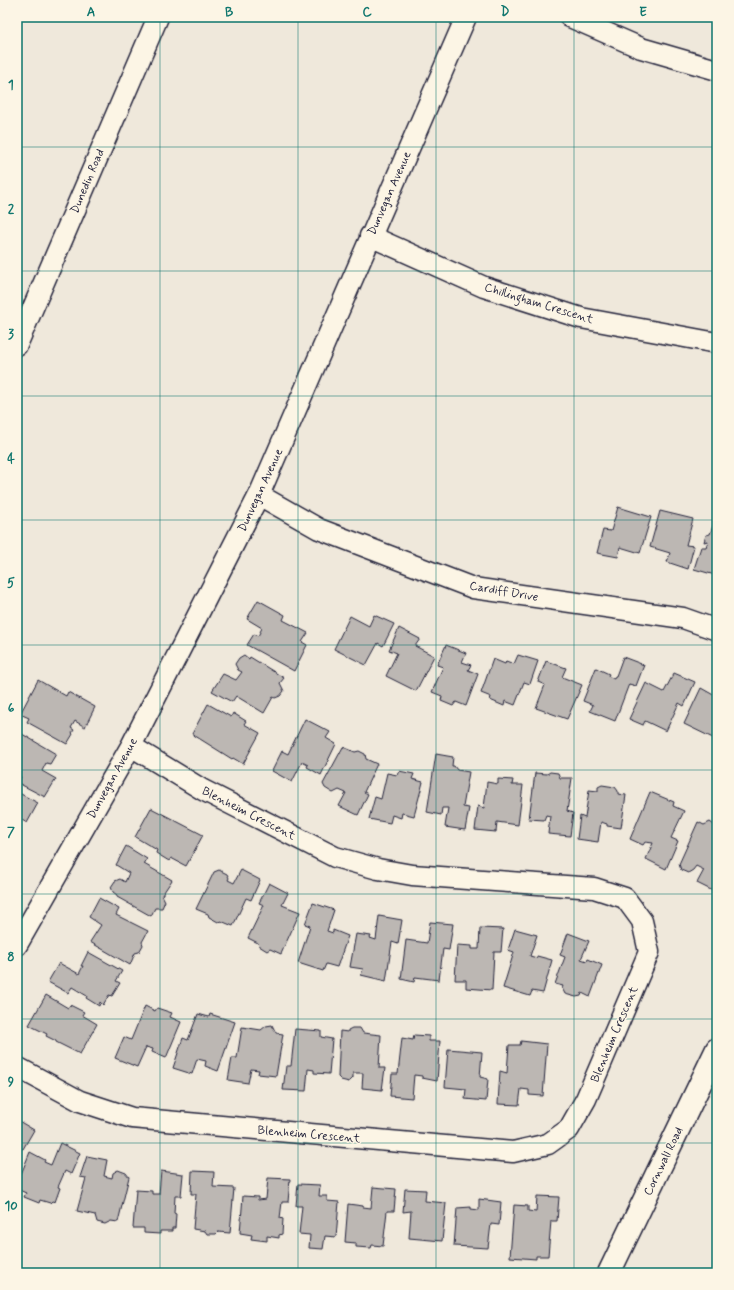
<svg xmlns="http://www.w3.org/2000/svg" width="734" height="1290" viewBox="0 0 734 1290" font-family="Mynerve,sans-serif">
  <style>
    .building { fill: #bcb7b3; stroke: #22223b }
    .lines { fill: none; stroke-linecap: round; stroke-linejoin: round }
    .minor-casing { stroke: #22223b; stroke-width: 23 }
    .secondary-casing { stroke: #22223b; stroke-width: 25 }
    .minor { stroke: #fcf5e5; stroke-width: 20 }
    .secondary { stroke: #fcf5e5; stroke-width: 22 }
    .grid { fill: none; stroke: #0f766e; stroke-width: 1; stroke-opacity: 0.55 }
    .labels { text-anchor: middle; stroke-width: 3; stroke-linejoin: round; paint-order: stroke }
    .street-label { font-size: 12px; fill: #22223b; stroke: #fcf5e5 }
    .neatline { fill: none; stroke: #0f766e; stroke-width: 1.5 }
    .grid-label { font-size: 13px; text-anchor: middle; font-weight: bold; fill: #0f766e }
  </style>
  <rect width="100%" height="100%" fill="#efe8db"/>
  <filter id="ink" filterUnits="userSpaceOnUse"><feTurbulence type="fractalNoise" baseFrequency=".025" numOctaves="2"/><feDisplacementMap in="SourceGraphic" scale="8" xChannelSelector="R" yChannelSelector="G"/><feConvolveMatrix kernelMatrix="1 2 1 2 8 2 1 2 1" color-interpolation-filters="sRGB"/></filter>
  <g filter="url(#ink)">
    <!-- building -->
    <path class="building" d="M618,507L651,517L640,553L620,547L618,557L597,553L603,530L611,531Z
      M660,511L693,519L686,545L694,546L688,569L667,562L670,553L650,547Z
      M714,523L717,524V569L715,575L694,569L701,547H706L708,541L704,542L706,535L710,534Z
      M258,600L285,615L283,620L308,633L302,642L307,645L294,671L247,645L254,634L258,636L262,628L247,619Z
      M374,615L394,624L383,646L378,643L366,665L334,649L350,616L369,626Z
      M399,628L420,639L415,646L434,656L416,691L386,676L397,653L389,650Z
      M446,645L466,653L462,662L471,665L468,670L478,674L466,706L456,702L453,706L441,701L442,696L432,692L443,667L437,665Z
      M244,655L249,659L250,657L284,678L280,683L284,691L280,696L275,698L273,697L264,713L236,696L232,702L212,691L223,674L236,680L242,672L238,670L235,664L239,658Z
      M518,655L538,661L530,684L524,682L515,705L505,701L504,706L490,700L491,697L481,693L493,659L505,664L506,661L514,664Z
      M623,657L644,665L636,686L629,684L615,721L590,711L593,705L583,701L596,668L609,674L608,676L614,679L615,676H616Z
      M546,661L566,668L562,677L582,685L567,719L536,708L545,685L538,682Z
      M674,673L695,682L684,706L679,703L666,731L645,721L643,725L629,719L646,683L664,692Z
      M38,680L66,696L68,692L95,707L85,727L75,721L71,728L74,730L72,733L73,734L67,744L27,722L29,718L20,714Z
      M701,688L717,697V734L715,739L684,724Z
      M208,704L231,717L233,713L246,721L244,724L260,733L243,764L233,758L232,759L192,734Z
      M305,719L330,732L326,738L336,744L321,775L307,767L308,765L302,762L292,782L272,771L282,751L288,754Z
      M17,731L56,754L50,764L46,763L42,771L56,779L45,797L18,783L21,777L17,775Z
      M343,747L355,752L359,751L365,754L366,759L377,764L364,792L368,794L358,815L339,806L346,793L339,790L333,793L325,788L323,784Z
      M436,754L453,757L452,766H454L457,770L469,772L463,807L469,808L465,830L445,827L448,808H442L441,815L427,812Z
      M399,771L414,774L412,779L423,782L414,816L402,813L401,818L392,815L390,823L369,819L375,797L381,799L387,773L397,775Z
      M550,772L558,773L560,778H572L567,811L573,813L570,836L548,834L550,816L546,815L544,820L529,819L535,773L547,774Z
      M498,779L513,780L512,785H523L518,825L497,822L496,832L475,830L478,806L484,808L487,782L498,784Z
      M602,785L615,787L618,791V794L626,795L621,828L607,826V824L601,822L598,842L577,839L580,816L585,818L589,790L598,791V787Z
      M17,792L38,803L27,823L17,817Z
      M650,792L674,802L673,806L684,811L671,838L678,841L666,869L646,859L653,843L645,842L643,845L630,839Z
      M151,808L203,835L186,866L171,858L169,861L156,853L157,850L135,837Z
      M698,822L704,825L710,822L717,827V893L697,883L704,870L696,866L693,870L688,873L681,870L679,864Z
      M126,846L147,859L144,864L172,880L162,895L165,901L162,908H155L151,916L117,897V895L113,892L111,887L115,881L120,879L125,882L129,873L116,865Z
      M219,870L227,874L229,878L228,880L234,883L241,870L260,880L251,900L246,898L233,926L221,921L218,922L209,917L208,914L196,909L214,872Z
      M269,883L288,893L282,905L300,912L281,954L270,949L267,951L259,946L258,943L248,938L264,905L259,903Z
      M99,898L119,909L116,915L148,931L142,942L143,945L139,952L135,953L130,965L90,942L101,925L89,917Z
      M313,903L334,910L327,931L333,933V930L348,936L337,967L326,964L323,971L298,963L310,926L305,924Z
      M379,916L402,920L398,944L392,942L386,981L361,975L363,969L350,967L356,934L371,936L370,938L376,940Z
      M430,922L453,924L449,950L443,949L439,980L415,977L414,982L401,979L406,940L427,943Z
      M480,928L503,929L501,952H494L492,990L466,988V980H455L457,945L472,946V949H479Z
      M515,929L537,935L530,956L537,958V956L552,960L543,993L532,991L530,996L503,988L514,952L508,950Z
      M568,933L589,941L581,959L587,961L588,959L602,965L590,997L582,993L581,996L576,997L565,994L562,988L563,986L555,984L565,957L560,955Z
      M88,952L122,971L116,981L120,983L112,996L109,995L103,1005L100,1002L99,1006L86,998L87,996L72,987L68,993L48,982L59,963L79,974L83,966H81Z
      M46,995L68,1008L70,1005L84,1012L82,1015L97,1024L80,1054L56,1042V1041L46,1036L47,1034L29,1025Z
      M145,1006L155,1011L157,1008L172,1013L170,1017L181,1022L166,1058L152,1052L153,1049L146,1047L137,1067L115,1058L124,1037L131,1040Z
      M198,1014L209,1017L210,1014L235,1022L218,1071L205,1066L206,1061L197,1059L192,1074L173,1068L183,1038L188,1040Z
      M272,1025L276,1033L283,1034L276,1076L258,1074L259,1070L251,1069L248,1083L228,1080L232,1058H237L242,1027L261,1030L266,1026Z
      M352,1028H360L363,1033L381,1035L379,1068H385L382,1090L362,1088L363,1073H353V1078L349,1082L341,1080L338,1077L340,1031L348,1032V1030Z
      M295,1029L321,1031V1037L332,1039L329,1074L314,1073V1070L308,1069L306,1091L283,1090L286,1066H291Z
      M414,1035L429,1036V1041H440L437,1081L422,1078V1076L414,1075L412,1098L390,1096L392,1074H398L402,1038L413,1040Z
      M521,1041L547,1044L543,1096L529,1095V1090L521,1089L519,1105L498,1104L500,1071L507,1073L509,1045H520Z
      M448,1049L482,1052L480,1077L488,1079L486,1101L465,1099L466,1089L445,1087Z
      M17,1120L34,1130L23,1149L18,1147L17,1149Z
      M60,1143L80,1153L71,1174L65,1171L58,1187L60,1188L55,1202L52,1201L50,1203L40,1200L39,1203L24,1197L26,1193L17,1189V1184L30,1152L45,1160L44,1162L51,1165Z
      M87,1156L107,1160L104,1176L112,1178L113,1173L118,1170L126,1173L129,1177L118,1222L111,1221L105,1224L97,1222L95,1215L77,1211L86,1178L80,1177Z
      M161,1171L183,1174L181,1196H175L174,1213L176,1214L175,1228H172V1231H160V1234L144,1233V1228H133L136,1190L152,1191V1194H159Z
      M192,1171L214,1172L213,1187L234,1188L230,1233L218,1232L216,1234H207L205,1231L193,1229L196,1194H191Z
      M268,1178L290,1179L288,1202H282L280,1218L283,1219L282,1234L279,1235V1238L267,1236V1241L251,1239L252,1235L240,1233L243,1196L258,1197V1200L266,1199Z
      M298,1184L320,1185L319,1196H327V1201L339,1202L336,1237L325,1236L323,1249L309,1248L310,1235L299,1234L302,1206H296Z
      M373,1187L396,1189L394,1211H387L383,1246L372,1245L371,1248L356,1247V1243L345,1242L348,1204L363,1206V1207L371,1208Z
      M405,1189L426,1190L425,1201L446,1203L442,1241L409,1238L411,1211L403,1212Z
      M537,1196L559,1197L557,1221H551L548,1256H536V1259L510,1257L514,1205L528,1206V1211L536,1212Z
      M479,1199L501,1202L499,1225L491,1224L488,1248L454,1246L457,1208L471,1207V1209L479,1210Z"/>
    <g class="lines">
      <!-- minor casing -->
      <g class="minor-casing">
        <path id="minor" d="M570,17L641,48L717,70
          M370,236L484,287L581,318L717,343
          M17,345L158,17
          M259,495L319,529L473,588L683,618L717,630
          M17,945L131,746L259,495L466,17
          M17,1067L80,1101L132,1118L513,1152L548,1144L569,1129L586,1099L649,952L642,921L625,898L594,888L412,875L378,869L335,857L203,790L131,746"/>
      </g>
      <!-- secondary casing -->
      <g class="secondary-casing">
        <path id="secondary" d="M609,1273L717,1049"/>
      </g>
      <!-- minor -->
      <use href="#minor" class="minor"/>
      <!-- secondary -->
      <use href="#secondary" class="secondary"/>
    </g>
  </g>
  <!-- grid -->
  <path class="grid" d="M160,17V1273M298,17V1273M436,17V1273M574,17V1273M17,147H717M17,271H717M17,396H717M17,520H717M17,645H717M17,770H717M17,894H717M17,1019H717M17,1143H717"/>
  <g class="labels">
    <!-- street labels -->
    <g class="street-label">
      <text transform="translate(87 181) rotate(-67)" y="4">Dunedin Road</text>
      <text transform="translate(389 193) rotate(-66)" y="4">Dunvegan Avenue</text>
      <text transform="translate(539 303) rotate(17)" y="4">Chillingham Crescent</text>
      <text transform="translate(260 490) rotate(-65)" y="4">Dunvegan Avenue</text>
      <text transform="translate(504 591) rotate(10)" y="4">Cardiff Drive</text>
      <text transform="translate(112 778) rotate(-61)" y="4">Dunvegan Avenue</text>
      <text transform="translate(249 813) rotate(27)" y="4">Blenheim Crescent</text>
      <text transform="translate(614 1034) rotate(-67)" y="4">Blenheim Crescent</text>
      <text transform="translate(309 1134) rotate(5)" y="4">Blenheim Crescent</text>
      <text transform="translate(663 1161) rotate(-64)" y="4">Cornwall Road</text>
    </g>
  </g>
  <!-- margin -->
  <rect width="734" height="1290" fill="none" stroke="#fcf5e5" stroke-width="44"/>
  <rect x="22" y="22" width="690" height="1246" class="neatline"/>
  <g class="grid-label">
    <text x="91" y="16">A</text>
    <text x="229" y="16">B</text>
    <text x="367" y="16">C</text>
    <text x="505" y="16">D</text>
    <text x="643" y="16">E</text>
    <text x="11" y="89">1</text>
    <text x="11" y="213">2</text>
    <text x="11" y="338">3</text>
    <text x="11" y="463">4</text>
    <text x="11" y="587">5</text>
    <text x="11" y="712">6</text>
    <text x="11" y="836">7</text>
    <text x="11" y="961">8</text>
    <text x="11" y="1086">9</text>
    <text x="11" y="1210">10</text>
  </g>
</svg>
